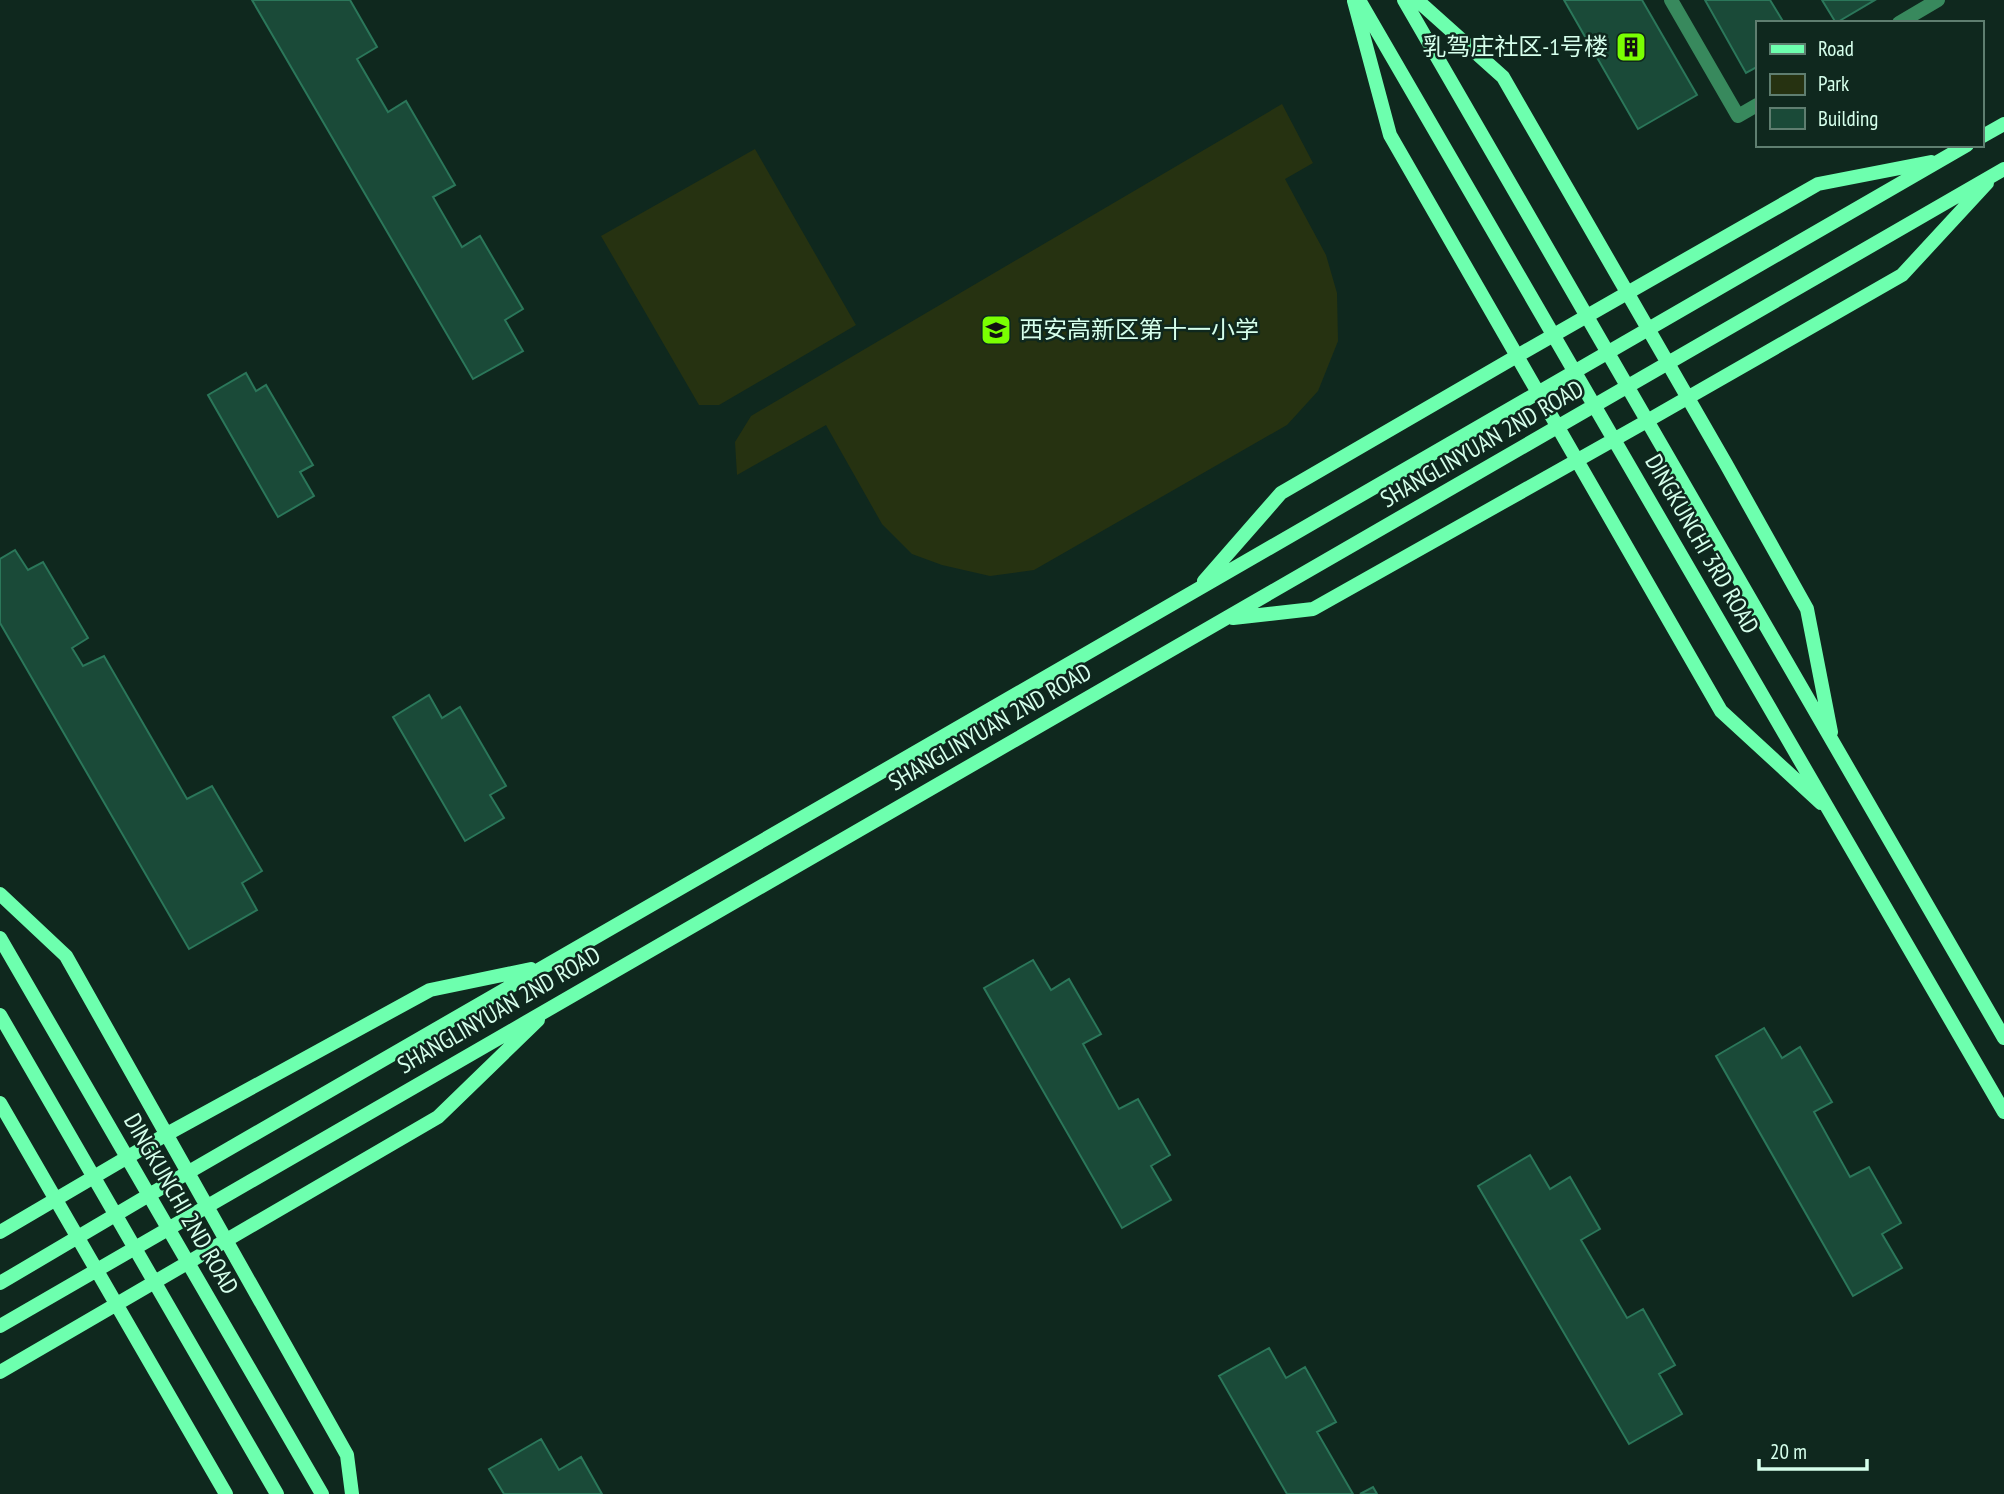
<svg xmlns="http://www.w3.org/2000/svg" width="2004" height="1494" viewBox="0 0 2004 1494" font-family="'PT Sans Narrow','Noto Sans SC',sans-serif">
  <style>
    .green { fill: #263211 }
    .building { fill: #1a4a38; stroke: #2b775a; stroke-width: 2 }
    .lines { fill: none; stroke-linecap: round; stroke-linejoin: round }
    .street { stroke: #38895d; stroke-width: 14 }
    .secondary { stroke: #6dffae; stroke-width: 14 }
    .labels { text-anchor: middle; stroke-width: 5; stroke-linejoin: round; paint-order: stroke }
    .poi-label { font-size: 24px; fill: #d6ffec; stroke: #0f281e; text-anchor: end }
    .street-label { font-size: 24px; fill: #d6ffec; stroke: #0f281e }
  </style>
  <rect width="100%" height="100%" fill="#0f281e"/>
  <!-- green -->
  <path class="green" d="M1282,104L1313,163L1285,179L1326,255L1337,293L1338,341L1318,391L1287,425L1034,570L990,576L942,565L912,554L882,524L826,425L737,475L735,442L751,416Z
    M755,149L856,325L719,405H699L601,236Z"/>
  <!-- building -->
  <path class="building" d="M252,0H350L377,47L357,59L388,112L406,101L455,185L433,197L462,247L480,236L523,309L505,320L523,351L473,379Z
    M1564,0H1642L1697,95L1638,129Z
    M1705,0H1770L1784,23H1757V67L1746,73Z
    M1822,0H1875L1836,23Z
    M246,373L256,391L266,385L313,465L300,472L314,496L278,517L208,395Z
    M15,550L28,570L43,562L88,638L72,648L83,666L104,656L187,799L212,786L262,871L242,883L257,910L189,949L0,623V559Z
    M429,695L442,718L460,707L506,786L490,795L504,818L465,841L393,717Z
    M1033,960L1051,990L1069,979L1101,1034L1083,1044L1119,1109L1138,1099L1170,1155L1151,1166L1171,1200L1122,1228L984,988Z
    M1764,1028L1782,1058L1800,1047L1832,1102L1814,1112L1850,1177L1869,1167L1901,1223L1882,1234L1902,1268L1853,1296L1716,1056Z
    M1530,1155L1550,1189L1570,1177L1600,1229L1581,1240L1627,1318L1643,1309L1675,1365L1659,1374L1682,1414L1629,1444L1478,1186Z
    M1269,1348L1286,1378L1305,1367L1336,1422L1317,1432L1353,1494H1287L1219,1376Z
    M541,1439L559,1470L581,1457L602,1494H504L489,1469Z
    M1373,1487L1377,1494H1360Z"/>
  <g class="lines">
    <!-- street -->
    <path class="street" d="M1671,0L1738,116L1757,105
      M1899,23L1938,0"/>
    <!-- secondary -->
    <path class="secondary" d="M1359,0L2004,1112
      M1404,0L2004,1038
      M1417,0L1503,77L1726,464L1807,609L1831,732
      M1354,1L1390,135L1721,711L1821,803
      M1981,137L2004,124
      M1204,581L1281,493L1517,356L1818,184L1931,162
      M1233,618L1313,609L1647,421L1902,275L1987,183
      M0,894L66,956L347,1455L352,1494
      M0,938L322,1494
      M0,1015L277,1494
      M0,1103L226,1494
      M0,1232L167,1134L430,990L531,969
      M0,1283L149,1195L1967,145
      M0,1326L2004,169
      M0,1372L438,1117L538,1020"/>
  </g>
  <!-- icons -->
  <defs>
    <g id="building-square" transform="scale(1.575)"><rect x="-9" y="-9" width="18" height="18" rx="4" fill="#7aff02" stroke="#0f281e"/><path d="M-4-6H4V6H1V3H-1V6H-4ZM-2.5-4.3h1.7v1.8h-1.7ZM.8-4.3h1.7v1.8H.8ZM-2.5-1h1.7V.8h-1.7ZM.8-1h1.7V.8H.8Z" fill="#111"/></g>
    <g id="school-square" transform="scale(1.575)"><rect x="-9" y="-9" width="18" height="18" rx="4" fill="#7aff02" stroke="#0f281e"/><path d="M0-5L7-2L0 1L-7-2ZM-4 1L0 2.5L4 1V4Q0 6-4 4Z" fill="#111"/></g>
  </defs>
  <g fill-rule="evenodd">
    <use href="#building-square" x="1631" y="47"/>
    <use href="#school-square" x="996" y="330"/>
  </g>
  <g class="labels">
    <!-- poi labels -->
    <g class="poi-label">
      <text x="1608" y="55">乳驾庄社区-1号楼</text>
      <text x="1019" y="338" text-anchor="start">西安高新区第十一小学</text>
    </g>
    <!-- street labels -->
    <g class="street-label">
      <text transform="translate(1482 444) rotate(-30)" y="8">SHANGLINYUAN 2ND ROAD</text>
      <text transform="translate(1702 544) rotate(60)" y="8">DINGKUNCHI 3RD ROAD</text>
      <text transform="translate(990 727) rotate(-30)" y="8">SHANGLINYUAN 2ND ROAD</text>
      <text transform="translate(499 1010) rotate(-30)" y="8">SHANGLINYUAN 2ND ROAD</text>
      <text transform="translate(181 1204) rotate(60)" y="8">DINGKUNCHI 2ND ROAD</text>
    </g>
  </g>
  <!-- legend -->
  <rect x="1756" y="21" width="228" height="126" fill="#0f281e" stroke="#5f7e70" stroke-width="2"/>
  <rect x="1770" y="44" width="35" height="10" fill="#6dffae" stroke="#5f7e70" stroke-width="2"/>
  <text x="1818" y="56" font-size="21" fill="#d6ffec">Road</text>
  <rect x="1770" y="74" width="35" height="21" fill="#263211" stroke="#5f7e70" stroke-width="2"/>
  <text x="1818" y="91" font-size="21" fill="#d6ffec">Park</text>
  <rect x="1770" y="108" width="35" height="21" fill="#1a4a38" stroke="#5f7e70" stroke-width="2"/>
  <text x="1818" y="126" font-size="21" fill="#d6ffec">Building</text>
  <!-- scale -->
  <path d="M1759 1459v10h108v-10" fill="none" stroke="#d6ffec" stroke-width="3.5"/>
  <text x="1770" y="1459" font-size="21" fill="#d6ffec" stroke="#0f281e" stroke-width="5" paint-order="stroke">20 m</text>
</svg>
